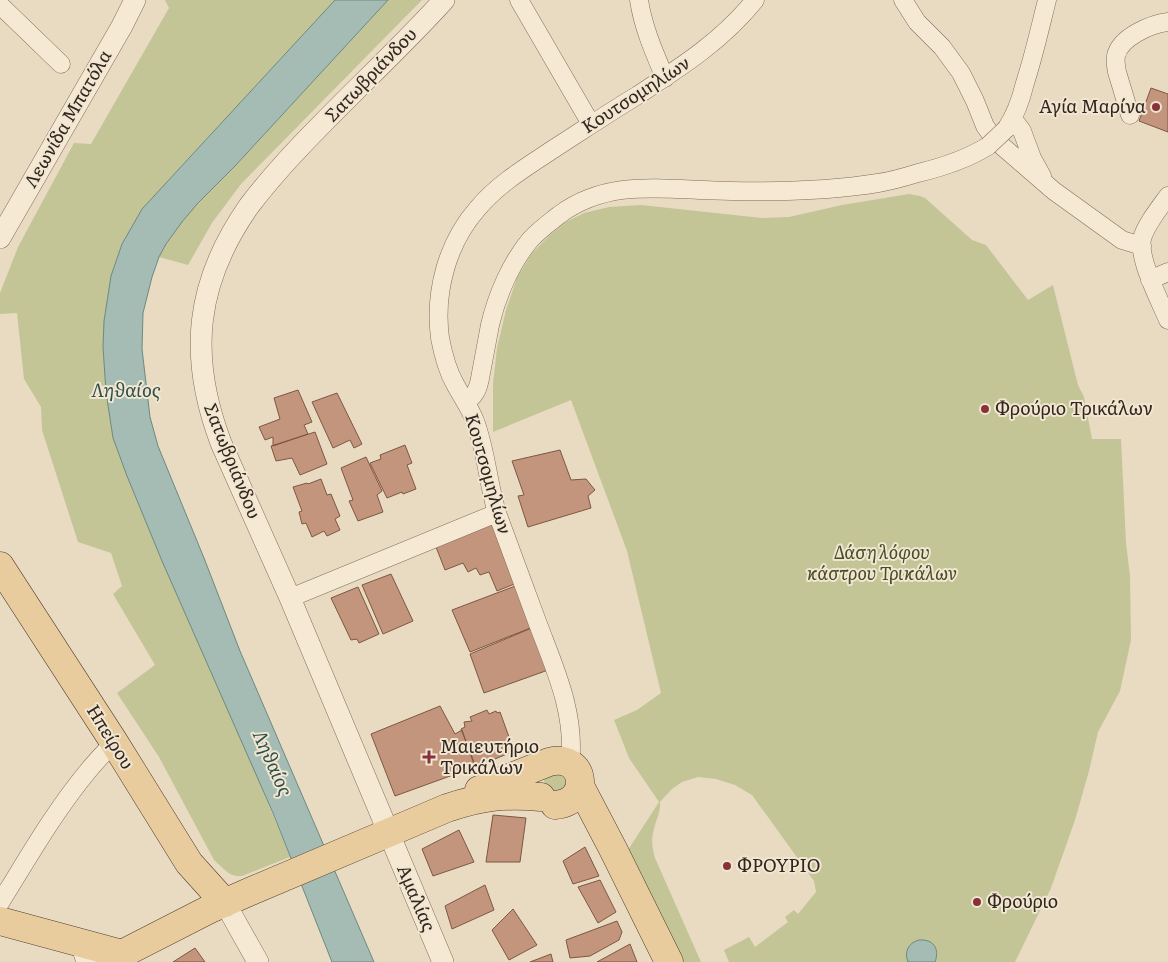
<svg xmlns="http://www.w3.org/2000/svg" width="1168" height="962" viewBox="0 0 1168 962" font-family="Literata,serif">
  <style>
    .green { fill: #c3c597 }
    .water { fill: #a4bcb3; stroke: #6c8980 }
    .building { fill: #c3957c; stroke: #7d5743 }
    .lines { fill: none; stroke-linecap: round; stroke-linejoin: round }
    .minor-casing { stroke: #816d5b; stroke-width: 19 }
    .tertiary-casing { stroke: #816d5b; stroke-width: 22 }
    .primary-casing { stroke: #4f3c2f; stroke-width: 29 }
    .minor { stroke: #f5e9d4; stroke-width: 18 }
    .tertiary { stroke: #f5e9d4; stroke-width: 21 }
    .primary { stroke: #e9cc9d; stroke-width: 28 }
    .minor-bridge-casing { stroke: #816d5b; stroke-width: 19; stroke-linecap: butt }
    .minor-bridge { stroke: #f5e9d4; stroke-width: 18 }
    .poi-dot { fill: #893138; stroke: #f1e6d1; stroke-width: 2 }
    .labels { text-anchor: middle; stroke-width: 4; stroke-linejoin: round; paint-order: stroke }
    .street-label { font-size: 18px; fill: #32261e; stroke: #f1e6d1 }
    .poi-label { font-size: 18px; fill: #32261e; stroke: #f1e6d1; text-anchor: start }
    .park-label { font-size: 18px; font-style: italic; fill: #454c26; stroke: #f1e6d1 }
    .water-label { font-size: 19px; font-style: italic; fill: #2e504c; stroke: #f1e6d1 }
  </style>
  <rect width="100%" height="100%" fill="#e9dbc2"/>
  <!-- green -->
  <path class="green" d="M165,0H335L164,185L122,244L111,276L104,321L103,347L106,392L113,438L127,476L162,561L257,776L290,857L242,876C230,878 223,868 214,860L159,757L117,693L155,665L113,594L122,586L111,553L78,542L42,430L41,407L24,379L17,313L0,314V293L18,247L74,143L91,144L169,8Z
    M388,0H422L241,184L212,223L188,265L159,257L166,244L182,222L198,203L235,166Z
    M909,194L920,196L925,198L972,240L986,245L1028,300L1053,285L1078,385L1084,397L1092,439H1121L1126,543L1130,576L1131,640L1120,691L1098,732L1089,771L1075,820L1051,888L1015,962H729L724,950L749,937L755,947L788,922L785,917L794,910L798,914L816,892L814,881L752,795L735,785L716,779L698,777L682,782L672,789L660,802C661,811 656,820 654,829C651,839 652,848 655,858L701,962H683L654,901L628,850L659,802L629,758L614,720L637,710L661,693L627,551L571,400L493,432V384L497,348L506,310L517,278L532,253L549,236L566,222L584,213L609,207L641,205L762,218L789,217L842,205Z
    M549,772L570,778L560,795L545,788L544,779Z"/>
  <!-- water -->
  <path class="water" d="M335,0H388L235,166L198,203L182,222L166,244L159,257L152,277L143,313L142,349L150,417L158,446L204,558L240,651L374,962H332L273,813L162,561L127,476L113,438L106,392L103,347L104,321L111,276L122,244L142,209Z
    M919,940C933,939 940,948 935,962H908C904,952 908,943 919,940Z"/>
  <!-- building -->
  <path class="building" d="M1151,88L1168,94V132L1139,121Z
    M298,390L312,422L304,425L308,434L273,446V437L265,440L259,427L280,419L274,398Z
    M337,393L362,444L354,448L350,440L333,448L312,402Z
    M315,432L327,464L300,475L292,458L276,461L271,446Z
    M405,445L412,463L407,465L416,489L403,494L402,492L387,498L370,463L381,459L380,455Z
    M560,450L571,480L586,479L595,490L588,496L591,508L528,527L518,496L524,495L512,461Z
    M366,457L382,491L377,495L383,512L358,521L349,501L353,500L341,468Z
    M321,479L327,495L331,494L340,516L335,519L340,530L327,536L324,531L312,537L306,523L302,524L299,512L302,511L293,487L307,483L308,484Z
    M495,523L517,583L497,591L489,572L480,575L476,568L468,572L463,563L445,570L436,547Z
    M391,574L413,621L383,634L362,585Z
    M518,585L533,627L470,652L452,610Z
    M358,587L379,634L359,643L357,639L351,640L331,598Z
    M534,627L551,669L484,693L470,654Z
    M440,706L455,734L462,730L475,767L395,796L371,734Z
    M487,710L489,714L496,711L497,713L500,712L514,751L476,767L461,729L465,727L464,722L472,721L470,717Z
    M493,815L526,818L520,862H486Z
    M459,830L474,862L433,876L422,849Z
    M585,847L599,876L573,884L563,861Z
    M600,880L616,912L598,923L578,887Z
    M485,885L494,910L452,929L445,906Z
    M513,909L537,945L509,960L492,930Z
    M617,921L622,932L619,940L590,956L570,958L566,940Z
    M630,944L637,962H597Z
    M195,948L205,962H173Z
    M551,954L553,962H530Z"/>
  <g class="lines">
    <!-- minor casing -->
    <g class="minor-casing">
      <path id="minor" d="M519,0L591,124
        M639,0C643,27 654,52 665,78
        M903,0L917,22L942,47L961,73L975,101L985,126L995,140L1054,191L1104,227L1122,240L1142,246
        M0,5L61,64
        M1130,115L1117,72C1116,67 1115,61 1116,56C1120,37 1151,24 1168,22
        M1013,119L1022,131L1032,158L1042,176
        M1006,129C1016,115 1021,99 1025,83C1034,55 1040,28 1047,0
        M1168,196C1160,207 1145,226 1142,239C1138,259 1160,301 1168,320
        M1150,280L1168,272
        M466,402C470,399 474,396 476,391C479,386 480,379 481,373C484,357 487,341 490,325C497,295 511,263 530,240C539,230 549,223 559,215C611,176 671,191 731,191C780,192 829,191 878,183C891,181 905,177 918,173C943,167 967,159 988,146
        M290,598L497,513
        M570,764C576,714 555,669 538,624C524,587 511,550 497,513C488,483 486,450 475,421C470,408 462,397 455,384C447,370 443,354 440,338C434,292 447,243 478,208C499,183 528,166 555,148C583,130 610,112 638,95C681,67 722,41 755,0
        M0,903C28,858 54,812 88,771C96,761 105,752 114,742"/>
    </g>
    <!-- tertiary casing -->
    <g class="tertiary-casing">
      <path id="tertiary" d="M0,238L122,26L135,0
        M225,903L258,962
        M81,943L87,962
        M443,962L290,598L221,443C188,356 195,283 249,206C271,177 296,150 322,124C362,83 405,43 444,0"/>
    </g>
    <!-- primary casing -->
    <g class="primary-casing">
      <path id="primary" d="M0,566L114,742L189,863L225,903
        M580,786L613,849L669,962
        M479,790L549,762C585,752 593,802 555,805
        M0,921L122,954L208,910L249,892L447,808C483,796 504,794 541,797"/>
    </g>
    <!-- minor -->
    <use href="#minor" class="minor"/>
    <!-- tertiary -->
    <use href="#tertiary" class="tertiary"/>
    <!-- primary -->
    <use href="#primary" class="primary"/>
    <!-- minor-bridge casing -->
    <g class="minor-bridge-casing">
      <path id="minor-bridge" d="M988,146L1006,129"/>
    </g>
    <!-- minor-bridge -->
    <use href="#minor-bridge" class="minor-bridge"/>
  </g>
  <!-- markers -->
  <g class="poi-dot">
    <circle cx="1156" cy="107" r="5"/>
    <circle cx="985" cy="409" r="5"/>
    <path d="M426.5 749.5h5v5h5v5h-5v5h-5v-5h-5v-5h5z"/>
    <circle cx="727" cy="866" r="5"/>
    <circle cx="977" cy="902" r="5"/>
  </g>
  <g class="labels">
    <!-- street labels -->
    <g class="street-label">
      <text transform="translate(371 75) rotate(-46)" y="6">Σατωβριάνδου</text>
      <text transform="translate(636 95) rotate(-33)" y="6">Κουτσομηλίων</text>
      <text transform="translate(68 119) rotate(-60)" y="6">Λεωνίδα Μπατόλα</text>
      <text transform="translate(232 461) rotate(68)" y="6">Σατωβριάνδου</text>
      <text transform="translate(488 474) rotate(74)" y="6">Κουτσομηλίων</text>
      <text transform="translate(110 737) rotate(58)" y="6">Ηπείρου</text>
      <text transform="translate(416 898) rotate(67)" y="6">Αμαλίας</text>
    </g>
    <!-- poi labels -->
    <g class="poi-label">
      <text x="1146" y="113" text-anchor="end">Αγία Μαρίνα</text>
      <text x="995" y="415">Φρούριο Τρικάλων</text>
      <text x="440" y="753">Μαιευτήριο<tspan x="440" dy="21">Τρικάλων</tspan></text>
      <text x="737" y="872">ΦΡΟΥΡΙΟ</text>
      <text x="987" y="908">Φρούριο</text>
    </g>
    <!-- park labels -->
    <g class="park-label">
      <text x="882" y="559">Δάση λόφου<tspan x="882" dy="21">κάστρου Τρικάλων</tspan></text>
    </g>
    <!-- water labels -->
    <g class="water-label">
      <text x="126" y="397">Ληθαίος</text>
      <text transform="translate(273 763) rotate(66)" y="7">Ληθαίος</text>
    </g>
  </g>
</svg>
